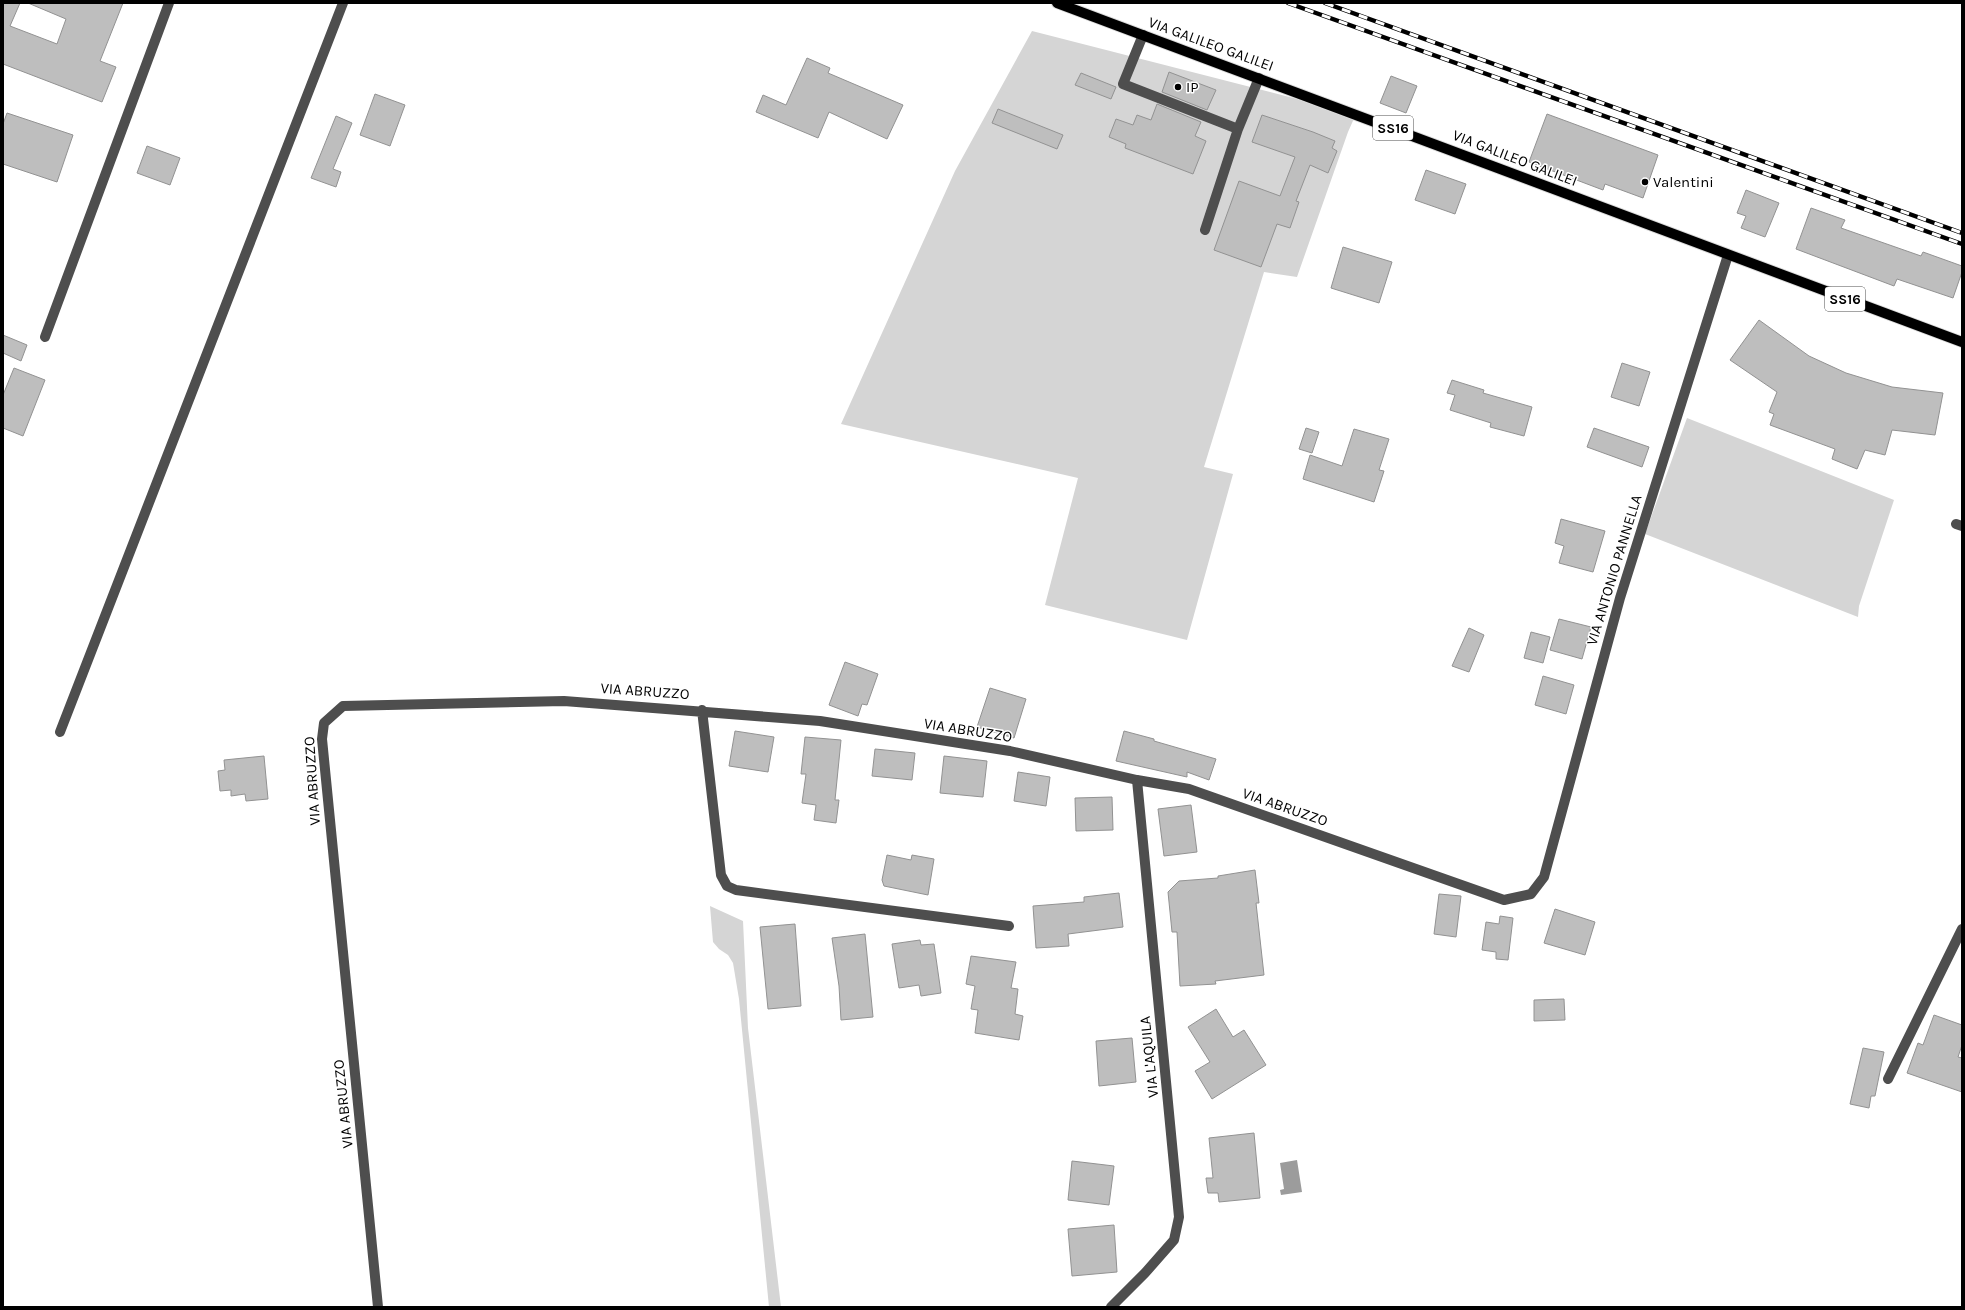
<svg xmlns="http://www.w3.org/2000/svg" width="1965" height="1310" viewBox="0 0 1965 1310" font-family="Karla,sans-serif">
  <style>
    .green { fill: #d5d5d5 }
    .water { fill: #9c9c9c }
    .building { fill: #bebebe; stroke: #929292 }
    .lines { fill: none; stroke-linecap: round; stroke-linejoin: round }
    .major-casing { stroke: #dbdbdb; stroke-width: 12 }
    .minor { stroke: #4e4e4e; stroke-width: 10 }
    .major { stroke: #000; stroke-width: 10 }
    .rail-casing { stroke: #000; stroke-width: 4.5 }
    .rail { stroke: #fff; stroke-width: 3; stroke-dasharray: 9; stroke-linecap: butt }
    .poi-dot { fill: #000; stroke: #fff; stroke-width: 1.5 }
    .labels { text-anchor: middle; stroke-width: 3; stroke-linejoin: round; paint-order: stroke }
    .shield { fill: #fff; stroke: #4c4c4c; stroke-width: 1 }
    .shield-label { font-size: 14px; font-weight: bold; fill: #000 }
    .street-label { font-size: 15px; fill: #000; stroke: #fff }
    .poi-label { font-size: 15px; fill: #000; stroke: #fff; text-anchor: start }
  </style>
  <rect width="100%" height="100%" fill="#fff"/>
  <!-- green -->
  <path class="green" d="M1032,31L1356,114L1348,132L1297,277L1264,272L1204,467L1233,474L1187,640L1045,605L1078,478L841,424L955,171Z
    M1687,418L1894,500L1859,606L1858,617L1645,534Z
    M710,906L743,921L748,1028L781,1307H769L739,999L733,963L728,955L719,949L713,942Z"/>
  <!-- water -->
  <path class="water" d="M1297,1160L1302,1192L1281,1195L1280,1190L1284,1189L1280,1163Z"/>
  <!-- building -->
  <path class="building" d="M3,3H20L10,26L57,44L66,19L28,3H123L100,61L116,67L102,102L3,64Z
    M807,58L830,68L828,73L903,105L887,139L829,112L818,138L756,112L763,95L786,105Z
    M1169,72L1216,90L1207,110L1162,92Z
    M1081,73L1116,87L1111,99L1075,85Z
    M1391,76L1417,86L1406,113L1380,103Z
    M375,94L405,105L390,146L360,135Z
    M1157,104L1201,122L1195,136L1206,141L1193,174L1125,148L1126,144L1109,137L1116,119L1133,125L1137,115L1151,120Z
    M998,109L1063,135L1057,149L992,123Z
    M7,113L73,135L57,182L3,164V124Z
    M1547,114L1658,155L1643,198L1605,184L1603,190L1529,162Z
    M1262,115L1313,132L1335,141L1332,148L1337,151L1328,173L1310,165L1296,201L1299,202L1290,228L1277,224L1261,267L1214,250L1239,181L1280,196L1295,157L1252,142Z
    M336,116L352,123L333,169L341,172L336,187L311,178Z
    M147,146L180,158L170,185L137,173Z
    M1426,170L1466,184L1455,214L1415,200Z
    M1746,190L1779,203L1765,237L1741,228L1746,216L1737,213Z
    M1811,208L1845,220L1841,228L1921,256L1923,252L1962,266V272L1953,298L1897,279L1894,286L1796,249Z
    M1343,247L1392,262L1379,303L1331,288Z
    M1759,320L1809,356L1846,373L1892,387L1943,393L1935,435L1892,430L1885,455L1865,450L1857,469L1832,459L1835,449L1770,425L1774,414L1769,412L1777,392L1730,360Z
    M3,335L27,345L21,361L3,353Z
    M1622,363L1650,372L1639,406L1611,397Z
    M14,368L45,380L23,436L3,428V395Z
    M1452,380L1484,390L1483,393L1532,407L1524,436L1490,427L1491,423L1450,410L1455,395L1447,393Z
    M1306,428L1319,432L1312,453L1299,449Z
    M1594,428L1649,447L1642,467L1587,447Z
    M1354,429L1389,439L1379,470L1384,471L1374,502L1303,479L1310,455L1342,466Z
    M1561,519L1605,531L1593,572L1559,563L1564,546L1555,543Z
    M1559,619L1591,627L1582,659L1550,650Z
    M1469,628L1484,635L1469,672L1452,666Z
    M1531,632L1550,637L1543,663L1524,658Z
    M845,662L878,674L867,705L862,704L858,716L829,705Z
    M1543,676L1574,685L1566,714L1535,705Z
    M990,688L1026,699L1014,738L977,727Z
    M735,731L774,737L768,772L729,766Z
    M1124,731L1154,739V741L1216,759L1209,780L1187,772V777L1116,761Z
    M805,737L841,740L835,800H839L836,823L814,820L816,805L802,803L806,774H801Z
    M875,749L915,753L912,780L872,776Z
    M264,756L268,799L246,801L245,794L231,796V790L220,791L218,771L225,770L224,760Z
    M944,756L987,761L983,797L940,793Z
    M1018,772L1050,777L1046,806L1014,801Z
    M1112,797L1113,830L1076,831L1075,798Z
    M1191,805L1197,852L1164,856L1158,809Z
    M887,855L911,860L912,855L934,859L928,895L884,886L882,880Z
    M1255,870L1259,903H1256L1264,975L1215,981L1216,984L1180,986L1177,932H1172L1168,892L1179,881L1218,878V876Z
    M1119,893L1123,927L1068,934L1069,946L1036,948L1033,906L1084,902V897Z
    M1439,894L1461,896L1456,937L1434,934Z
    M1555,909L1595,922L1585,955L1544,943Z
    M1500,916L1513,918L1508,960L1496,959V952L1482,950L1486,922L1499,924Z
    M795,924L801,1006L768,1009L760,927Z
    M865,934L873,1017L841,1020L839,986L832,938Z
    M920,940L921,945L934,944L941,993L921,996L919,985L899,988L892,944Z
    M971,956L1016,962L1011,988L1018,989L1015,1014L1023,1016L1019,1040L975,1033L978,1010L971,1009L975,986L966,984Z
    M1564,999L1565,1020L1534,1021V1000Z
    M1216,1009L1233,1037L1244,1030L1266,1065L1212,1099L1195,1071L1210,1062L1188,1027Z
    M1934,1015L1962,1025V1045L1958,1057L1962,1058V1092L1907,1073L1918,1043L1923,1045Z
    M1132,1038L1136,1082L1099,1086L1096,1041Z
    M1863,1048L1884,1052L1875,1096H1871L1869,1108L1850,1104Z
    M1254,1133L1260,1198L1219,1202L1218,1193H1208L1206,1178H1213L1209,1138Z
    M1072,1161L1114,1166L1109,1205L1068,1200Z
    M1114,1225L1117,1272L1072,1276L1068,1229Z"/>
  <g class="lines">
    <!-- major casing -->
    <g class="major-casing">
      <path id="major" d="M1057,3L1962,342"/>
    </g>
    <!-- minor -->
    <path class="minor" d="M1143,35L1123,84L1238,129L1259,78
      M1205,230L1238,129
      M45,337L169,3
      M1956,524L1962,526
      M702,710L721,875L727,886L736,890L1009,926
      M60,732L343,3
      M1888,1079L1962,929
      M378,1307L322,739L324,723L343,706L564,701L820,721L1010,751L1137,780L1189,789L1504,900L1531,894L1544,877L1620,598L1728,255
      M1111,1307L1145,1273L1174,1240L1179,1217L1137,780"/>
    <!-- major -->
    <use href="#major" class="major"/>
    <!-- rail casing -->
    <g class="rail-casing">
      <path id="rail" d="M1288,3L1962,244
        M1325,3L1962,233"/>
    </g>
    <!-- rail -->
    <use href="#rail" class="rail"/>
  </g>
  <!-- markers -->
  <g class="poi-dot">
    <circle cx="1178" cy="87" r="4"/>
    <circle cx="1645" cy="182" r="4"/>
  </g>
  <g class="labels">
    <!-- shield labels -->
    <g class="shield">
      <rect x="1373" y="116" width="40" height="24" rx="3"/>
      <rect x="1825" y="287" width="40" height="24" rx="3"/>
    </g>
    <g class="shield-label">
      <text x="1393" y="133">SS16</text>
      <text x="1845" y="304">SS16</text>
    </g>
    <!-- street labels -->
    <g class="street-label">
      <text transform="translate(1211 44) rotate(20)" y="5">VIA GALILEO GALILEI</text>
      <text transform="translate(1515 158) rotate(21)" y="5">VIA GALILEO GALILEI</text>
      <text transform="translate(1614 570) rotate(-73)" y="5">VIA ANTONIO PANNELLA</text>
      <text transform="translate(645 691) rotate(4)" y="5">VIA ABRUZZO</text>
      <text transform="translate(968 730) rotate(9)" y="5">VIA ABRUZZO</text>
      <text transform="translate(312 781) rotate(-94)" y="5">VIA ABRUZZO</text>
      <text transform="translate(1285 807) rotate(19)" y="5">VIA ABRUZZO</text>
      <text transform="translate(1149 1057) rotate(-96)" y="5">VIA L'AQUILA</text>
      <text transform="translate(343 1104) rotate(-96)" y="5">VIA ABRUZZO</text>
    </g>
    <!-- poi labels -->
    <g class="poi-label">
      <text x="1186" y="92">IP</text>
      <text x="1653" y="187">Valentini</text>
    </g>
  </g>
  <!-- border -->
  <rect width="1965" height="1310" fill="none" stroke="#000000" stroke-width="8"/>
</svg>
